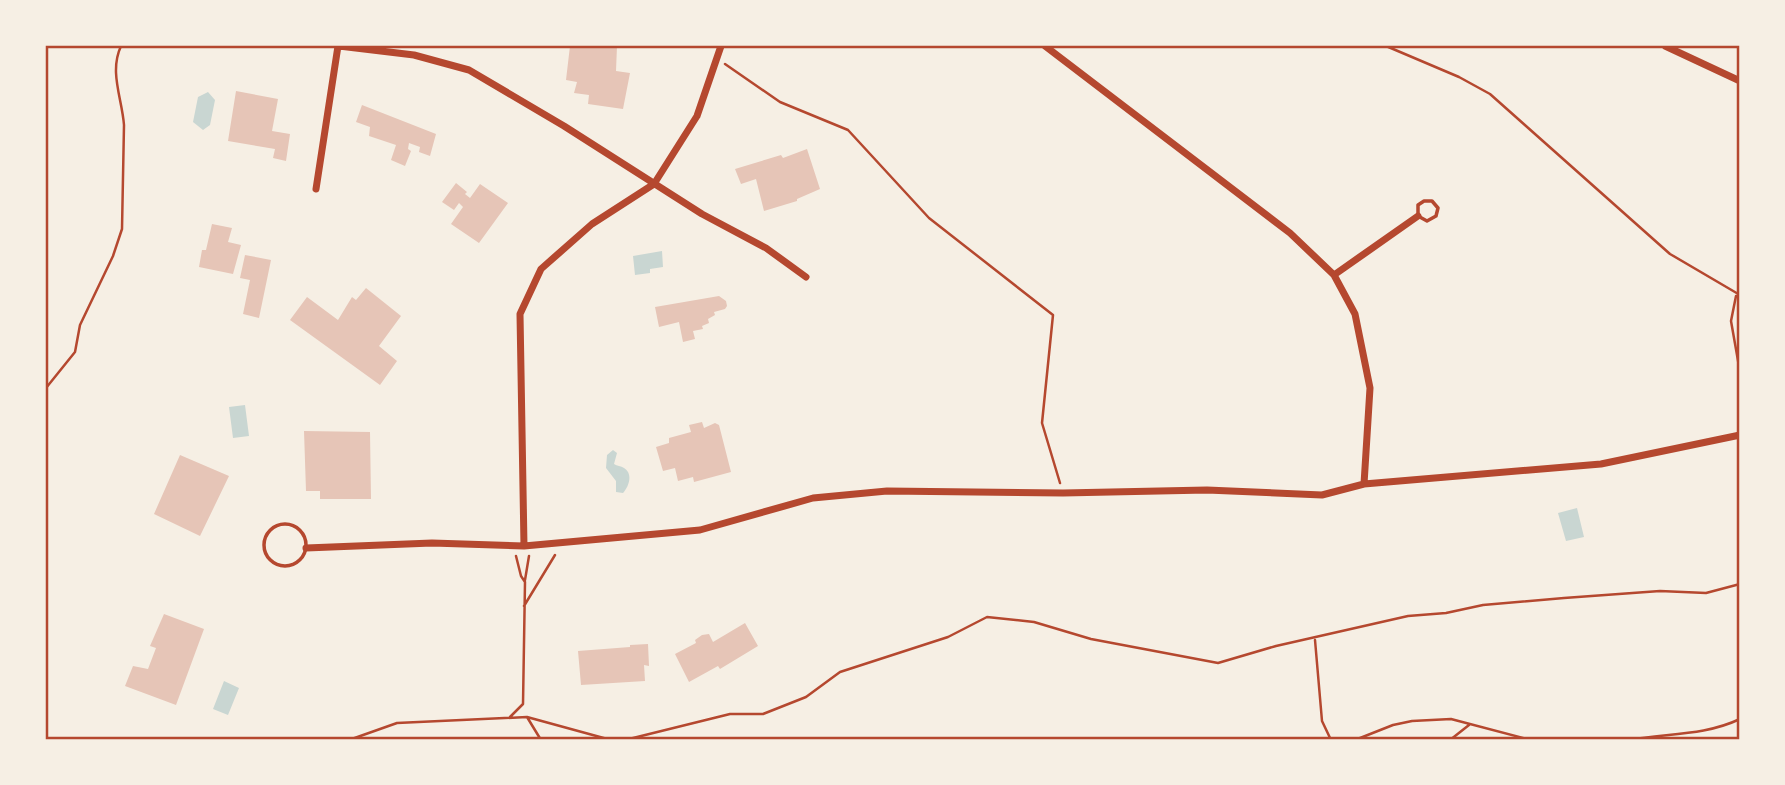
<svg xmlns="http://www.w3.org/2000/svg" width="1785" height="785" viewBox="0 0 1785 785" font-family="Jost,sans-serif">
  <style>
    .water { fill: #c9d6d2 }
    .building { fill: #e6c5b7 }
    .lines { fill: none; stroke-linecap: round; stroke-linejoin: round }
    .path { stroke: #b5482f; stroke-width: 2.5 }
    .service { stroke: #b5482f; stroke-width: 3.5 }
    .minor { stroke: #b5482f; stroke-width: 7 }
    .neatline { fill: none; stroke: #b5482f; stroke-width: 2.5 }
  </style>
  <rect width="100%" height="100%" fill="#f6efe4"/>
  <!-- water -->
  <path class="water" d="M208,92L215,100L210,125L203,130L193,122L198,97Z
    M662,251L663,267L650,269V273L635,275L633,256Z
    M245,405L249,436L233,438L229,407Z
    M613,450L617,453L614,464C617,466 621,466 624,468C634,474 628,488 623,493L616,492V481L606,468L607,455Z
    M1577,508L1584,537L1566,541L1558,513Z
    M224,681L239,688L228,715L213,709Z"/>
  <!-- building -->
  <path class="building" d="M570,46H617L616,71L630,73L623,109L588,104L589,95L574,93L577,82L566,80Z
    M236,91L278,99L272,131L290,134L286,161L273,158L275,149L228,141Z
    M362,105L436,134L430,156L419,152L420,147L409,143L408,149L411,151L405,166L391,160L396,145L369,136L370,127L356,122Z
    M807,149L820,189L797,199V201L764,211L756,179L741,184L735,169L781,155L783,158Z
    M456,183L467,192L465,194L470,198L480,184L508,203L479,243L451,224L463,207L459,203L454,210L442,202Z
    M212,224L232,228L228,242L241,245L233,274L199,267L202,250H206Z
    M245,255L271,260L259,318L243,314L250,280L240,278Z
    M366,288L401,316L379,346L397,361L380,385L290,320L307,297L338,320L352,297L356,300Z
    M719,296L726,301L727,306L725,309L714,312L715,315L708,319L709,323L702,326L703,329L693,331L695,339L683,342L679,322L659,327L655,307Z
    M702,422L704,428L715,423L719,425L731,472L694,482L693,477L678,481L675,468L663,471L656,447L669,443V438L691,432L689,425Z
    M304,431L370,432L371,499H320V491H306Z
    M180,455L229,476L200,536L154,514Z
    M164,614L204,629L176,705L125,686L133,666L148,669L156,648L150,646Z
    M745,623L758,646L720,669L718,666L689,682L675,654L696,643L695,640L702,635L709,634L713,642Z
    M648,644L649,666L644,665L645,681L581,685L578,651L630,647V645Z"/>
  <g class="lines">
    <!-- path -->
    <path class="path" d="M1386,46L1459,77L1490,94L1670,254L1740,295
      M725,64L780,102L848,130L929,218L1053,315L1042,423L1060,483
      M1736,296L1731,321L1740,372
      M46,388L75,352L80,325L113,256L122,229L124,125C122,98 109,72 121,46
      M525,580L529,556
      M524,606L555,555
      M1315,640L1322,721L1331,740
      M510,717L523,704L525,582L521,576L516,556
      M527,717L541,740
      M349,740L397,723L527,717L611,740
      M625,740L730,714H763L806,697L840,672L948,637L987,617L1034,622L1091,639L1218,663L1276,646L1408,616L1446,613L1483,605L1564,598L1660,591L1706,593L1740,584
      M1355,740L1393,725L1412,721L1451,719L1531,740
      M1450,740L1469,725
      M1629,740C1667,733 1704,736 1740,719"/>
    <!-- service -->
    <path class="service" d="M1424,201H1432L1438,208L1436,216L1427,221L1418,216V205Z
      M264 545a21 21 0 1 1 42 0a21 21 0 1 1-42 0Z"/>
    <!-- minor -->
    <path class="minor" d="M339,46L414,55L469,70L564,126L702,214L766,248L806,277
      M1045,46L1290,233L1334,275L1355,314L1370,388L1364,484
      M1665,46L1740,81
      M316,189L338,46
      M1334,275L1418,216
      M524,546L520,314L541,269L592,224L654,184L697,116L721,46
      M306,548L432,543L524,546L700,530L813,498L887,491L1063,493L1207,490L1322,495L1364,484L1601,464L1740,435"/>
  </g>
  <!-- border -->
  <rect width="1785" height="785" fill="none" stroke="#f6efe4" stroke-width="94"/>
  <rect x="47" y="47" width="1691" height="691" class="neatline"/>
</svg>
